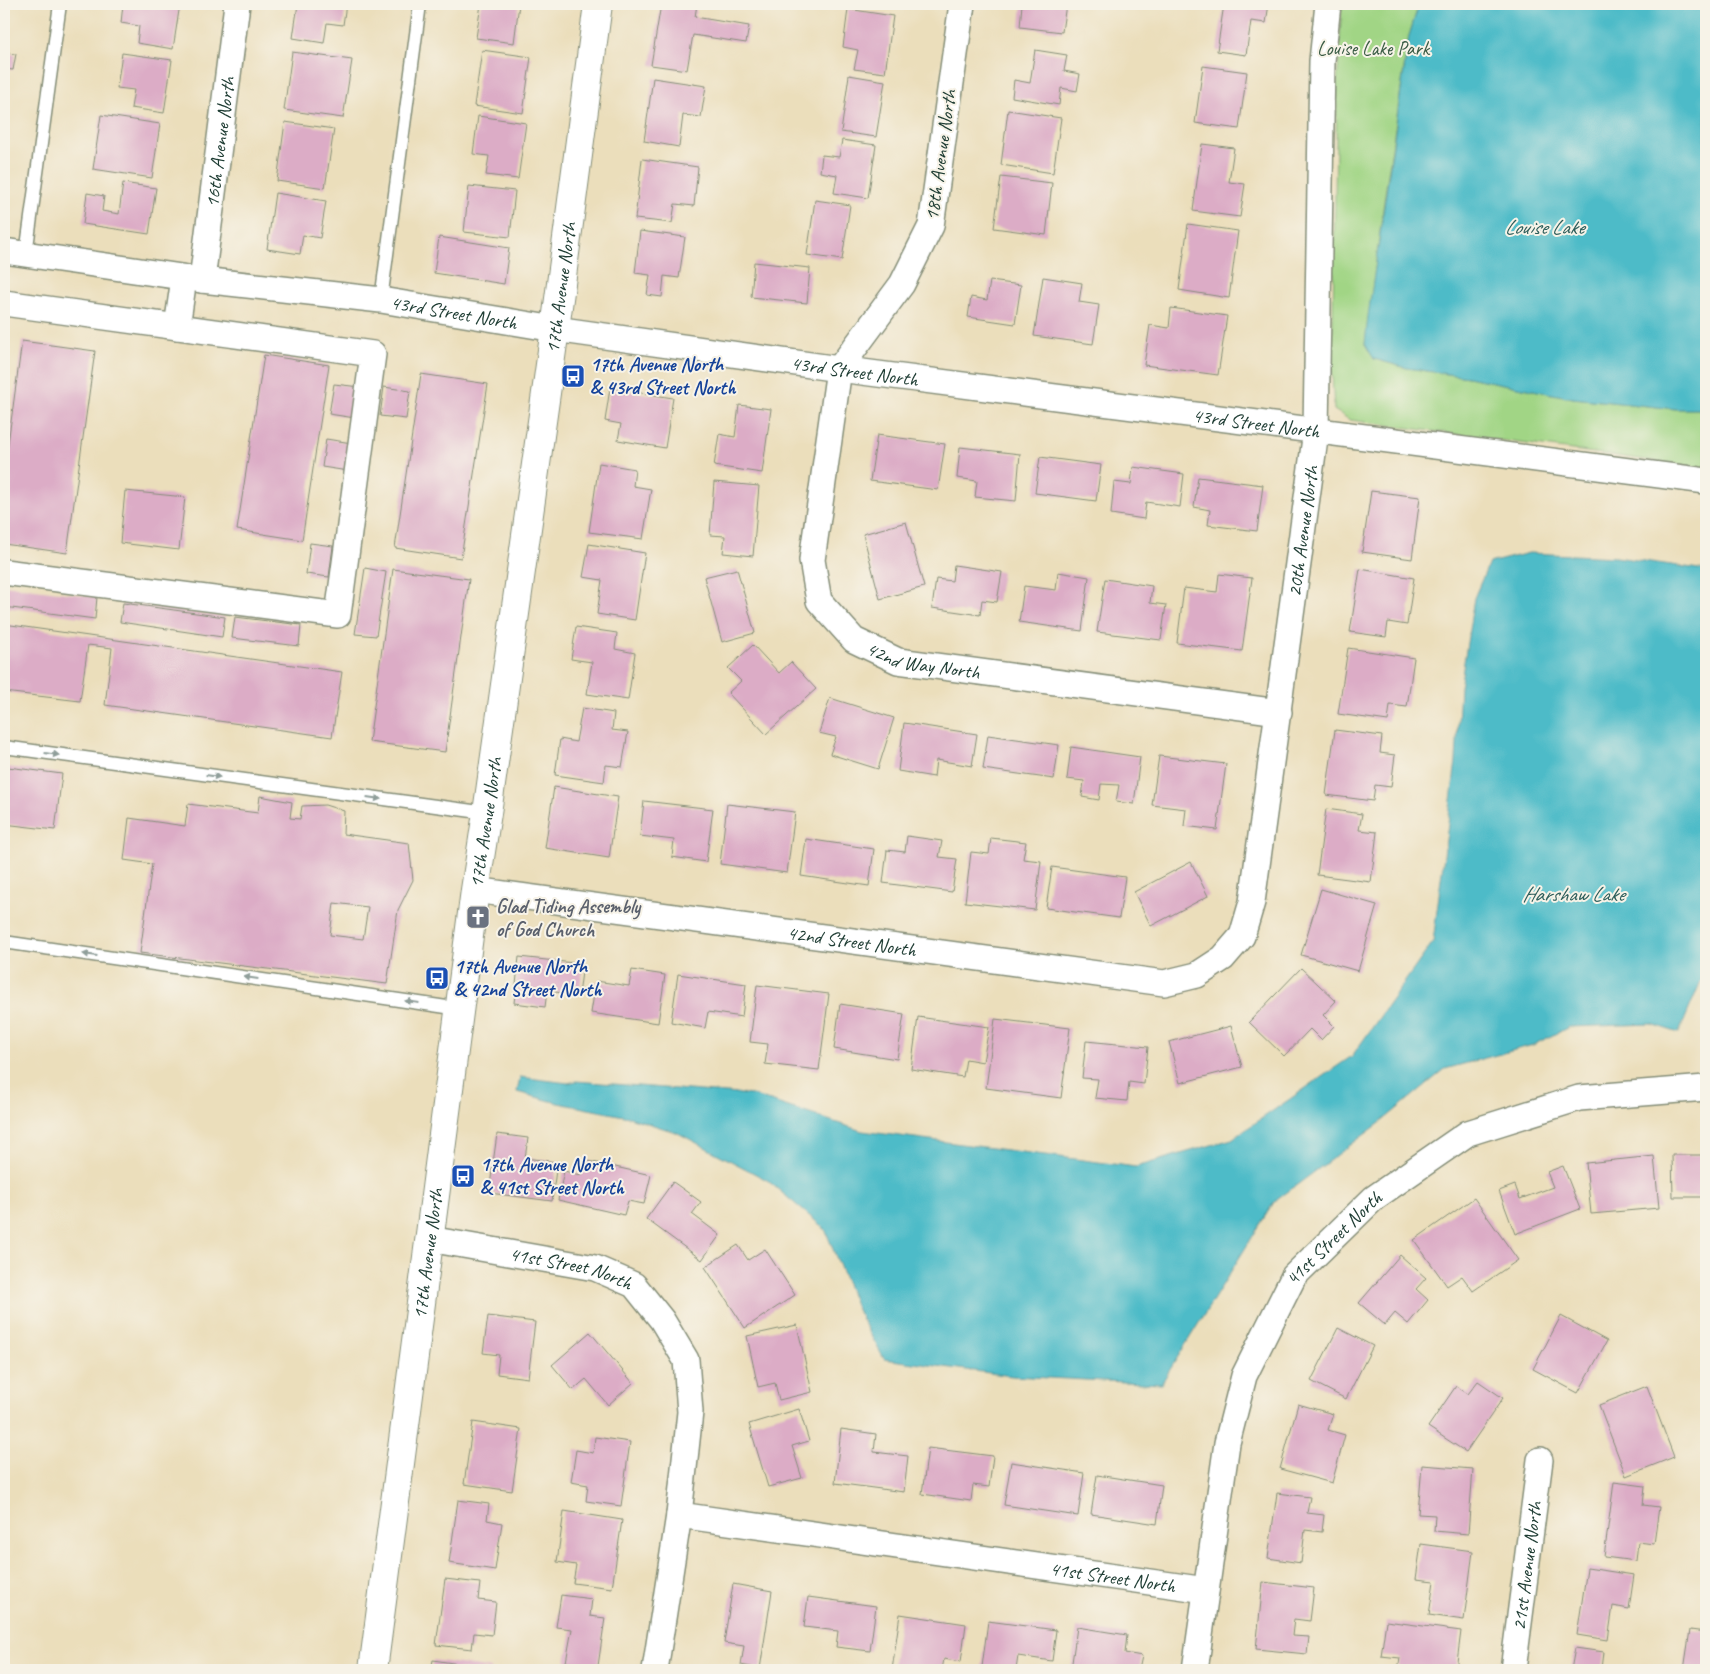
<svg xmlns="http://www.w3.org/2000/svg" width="1710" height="1674" viewBox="0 0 1710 1674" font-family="Caveat,sans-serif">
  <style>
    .green { fill: #a1d585; stroke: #60895c }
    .water { fill: #4ebbc8; stroke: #367c7e }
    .building { fill: #dcacc6; fill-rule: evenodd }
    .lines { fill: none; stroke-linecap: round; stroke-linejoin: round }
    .service-casing { stroke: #858e78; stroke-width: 15 }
    .minor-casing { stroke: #858e78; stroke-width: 28 }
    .tertiary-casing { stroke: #858e78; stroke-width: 30 }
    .service { stroke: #fff; stroke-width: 12 }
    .minor { stroke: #fff; stroke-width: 25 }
    .tertiary { stroke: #fff; stroke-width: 28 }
    .oneway { fill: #8f9e9a }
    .labels { text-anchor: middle; stroke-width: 4; stroke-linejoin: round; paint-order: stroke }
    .park-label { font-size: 20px; fill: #395b44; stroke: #f7f3e8 }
    .street-label { font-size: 20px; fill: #1f3d34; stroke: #f7f3e8 }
    .transit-label { font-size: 20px; font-weight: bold; fill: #164399; stroke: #f7f3e8; text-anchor: start }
    .worship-label { font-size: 20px; font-weight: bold; fill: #5b616d; stroke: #f7f3e8; text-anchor: start }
    .water-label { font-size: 21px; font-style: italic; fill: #2b5c59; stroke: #f7f3e8 }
  </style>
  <rect width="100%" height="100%" fill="#f7f3e8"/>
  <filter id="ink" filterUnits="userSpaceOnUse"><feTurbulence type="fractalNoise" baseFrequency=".02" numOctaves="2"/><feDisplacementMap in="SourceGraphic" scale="10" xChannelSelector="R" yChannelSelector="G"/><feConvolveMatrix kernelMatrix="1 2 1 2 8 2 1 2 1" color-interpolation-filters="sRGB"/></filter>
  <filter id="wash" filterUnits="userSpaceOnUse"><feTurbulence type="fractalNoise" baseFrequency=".0096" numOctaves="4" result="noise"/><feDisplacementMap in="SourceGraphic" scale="20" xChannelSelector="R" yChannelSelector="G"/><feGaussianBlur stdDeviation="1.12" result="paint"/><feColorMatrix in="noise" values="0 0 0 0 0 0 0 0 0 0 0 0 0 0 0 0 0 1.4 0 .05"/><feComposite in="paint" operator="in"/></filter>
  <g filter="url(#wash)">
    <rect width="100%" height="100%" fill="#ebdebb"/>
    <!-- green -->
    <path class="green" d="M1342,4H1419L1409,36L1385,194L1365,344L1374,359L1407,368L1468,377L1573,398L1676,409H1706V468L1350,420L1334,410L1332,373L1337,85Z"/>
    <!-- water -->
    <path class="water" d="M1419,4H1706V409H1676L1573,398L1468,377L1407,368L1374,359L1365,344L1368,316L1409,36Z
      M1529,553L1616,557L1706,570V969L1679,1033L1651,1024L1569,1027L1533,1045L1445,1069L1380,1123L1274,1202L1161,1384L1012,1376L884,1359L858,1312L825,1229L767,1180L678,1133L629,1117L558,1103L517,1092L520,1077L568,1083L576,1081L752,1095L862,1131L1136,1167L1232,1139L1352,1056L1433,942L1456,761L1460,688L1474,598L1489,563Z"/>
    <g id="blocks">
      <!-- building -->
      <path class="building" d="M123,4H180L173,49L137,43L139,26L121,23Z
        M298,4H346L343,25L327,23L324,43L293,38Z
        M481,4H519L514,43L476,38Z
        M661,4H697L695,17L749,26L746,43L693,35L687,70L651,65Z
        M875,4H902V9Z
        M1022,4H1066L1062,32L1020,27Z
        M1224,4H1269L1266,23L1251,21L1246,55L1217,51Z
        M848,9L893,16L885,73L854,69L858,50L843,47Z
        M482,50L531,57L523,113L474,106Z
        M1035,50L1067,55L1064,71L1080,74L1077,91L1061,88L1059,105L1012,97L1014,80L1030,83Z
        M292,52L352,60L343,118L284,110Z
        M4,53L16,54L13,70L4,69Z
        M122,53L172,60L164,113L131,108L134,90L117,88Z
        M1203,66L1247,72L1239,129L1195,123Z
        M849,75L885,81L876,137L841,132Z
        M653,78L706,86L701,117L683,115L679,147L644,141Z
        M1008,110L1061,118L1053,173L1001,165Z
        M101,115L160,124L152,178L93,169Z
        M478,116L526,123L518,179L486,175L489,156L473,154Z
        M285,122L334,129L325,188L277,181Z
        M842,140L876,145L868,198L834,193L837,175L820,172L822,155L839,157Z
        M1202,144L1234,148L1229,182L1245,184L1240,217L1193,211Z
        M642,159L698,167L694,206L675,204L672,223L635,219Z
        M1001,177L1052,183L1046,235L994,228Z
        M123,183L156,188L149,234L83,224L87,193L104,196L102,211L119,214Z
        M469,186L515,191L510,237L464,232Z
        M275,193L326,201L320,238L303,235L300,254L267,249Z
        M815,200L850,205L842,260L807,255Z
        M1188,224L1238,231L1229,298L1179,290Z
        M640,231L685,237L679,278L664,276L662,297L647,295L650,275L635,273Z
        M439,237L509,248L504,284L434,273Z
        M754,262L810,268L807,303L751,297Z
        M1043,277L1082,283L1079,302L1099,305L1093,344L1034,336Z
        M990,281L1021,285L1015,324L968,317L971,297L987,300Z
        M1171,308L1227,316L1218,375L1144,365L1150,325L1169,328Z
        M22,341L95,351L67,553L4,544V473Z
        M264,355L329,365L302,540L237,530Z
        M421,374L488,384L461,558L395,548Z
        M334,384L360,387L355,418L329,414Z
        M384,387L410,391L406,419L380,416Z
        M610,388L673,398L665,448L618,440L621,424L605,421Z
        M739,405L771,409L762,473L714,466L719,434L735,437Z
        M877,435L945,444L938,490L870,481Z
        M326,439L352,443L348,471L322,467Z
        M960,447L1020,454L1016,501L975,497L977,481L957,478Z
        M1040,457L1101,465L1096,501L1035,493Z
        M599,463L635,469L633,486L651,489L643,539L589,532Z
        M1133,467L1184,474L1180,507L1146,502L1144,519L1111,514L1114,482L1131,484Z
        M1198,477L1263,485L1257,531L1208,525L1210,510L1194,507Z
        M714,482L759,486L753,556L723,553L725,536L710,535Z
        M125,491L185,497L179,550L120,543Z
        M1371,491L1420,497L1412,559L1362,552Z
        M906,522L924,587L880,599L863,534Z
        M310,543L333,546L329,577L306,574Z
        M589,544L645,553L635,620L597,614L602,580L583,577Z
        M954,565L1002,572L997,602L982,600L980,615L932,608L936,579L952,581Z
        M365,568L386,572L376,636L355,634Z
        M393,569L469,579L445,752L369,742Z
        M737,569L755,633L722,642L704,577Z
        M1360,569L1414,578L1407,625L1388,622L1386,637L1350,632Z
        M1058,572L1089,577L1082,631L1019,622L1024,586L1056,590Z
        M1219,574L1252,578L1242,651L1177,643L1184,588L1217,592Z
        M1105,579L1152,586L1150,603L1166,605L1161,640L1097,632Z
        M4,585L97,597L95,619L4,607Z
        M123,603L225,617L222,637L120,622Z
        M235,617L301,625L299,646L232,638Z
        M4,624L342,672L332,737L105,705L112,648L88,645L80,701L4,692Z
        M576,627L617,633L615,649L635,653L628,700L587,694L592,662L571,659Z
        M753,645L779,673L791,662L816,689L766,734L728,693L741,681L728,668Z
        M1348,648L1414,658L1407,707L1390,705L1388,721L1338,714Z
        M830,698L894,718L878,769L830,754L836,737L819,733Z
        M582,708L614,713L612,730L628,732L622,767L606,765L604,782L555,775L560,739L576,742Z
        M904,723L977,734L972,766L936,760L934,777L898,771Z
        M1335,730L1382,736L1380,753L1395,755L1391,787L1375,785L1373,801L1326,795Z
        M988,735L1059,745L1054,779L983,769Z
        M1071,747L1140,757L1134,804L1116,802L1119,785L1101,784L1099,800L1082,797L1084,781L1067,779Z
        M1159,756L1226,764L1217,830L1184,826L1186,809L1152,805Z
        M8,767L62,774L55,830L4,824V802Z
        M554,787L618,797L609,858L545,848Z
        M260,796L292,802L290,818L300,819L302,806L325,805L344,811L343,834L409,843L413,880L398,910L387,984L140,953L152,864L124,860L129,818L185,826L188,804L258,813ZM334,903L368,907L363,939L330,935Z
        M644,801L713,809L706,862L672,857L674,840L640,836Z
        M727,804L795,812L787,873L720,864Z
        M1326,809L1362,814L1359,830L1377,832L1371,882L1317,875Z
        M907,836L942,841L939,857L957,859L952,892L883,883L887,850L905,852Z
        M991,838L1026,842L1023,859L1041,861L1035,910L965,902L971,852L989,854Z
        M806,839L874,849L869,886L801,876Z
        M1191,862L1208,896L1151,926L1134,892Z
        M1052,867L1125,877L1119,918L1046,908Z
        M1321,889L1377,905L1358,971L1301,955Z
        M519,957L583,964L579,995L547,991L545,1007L514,1003Z
        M1301,968L1336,1001L1323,1015L1334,1026L1321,1040L1310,1029L1284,1056L1249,1022Z
        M632,970L665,975L658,1023L591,1013L596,981L629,986Z
        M678,974L746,984L742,1017L708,1012L705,1028L671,1022Z
        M757,985L829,994L819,1070L765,1064L768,1044L750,1042Z
        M840,1004L904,1014L897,1059L834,1049Z
        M918,1017L989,1027L983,1062L966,1059L963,1077L911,1069Z
        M995,1019L1070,1028L1061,1098L986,1088Z
        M1231,1026L1242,1067L1180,1083L1169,1042Z
        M1086,1041L1148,1047L1144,1084L1129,1082L1127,1101L1095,1098L1098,1079L1082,1078Z
        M497,1134L528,1138L525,1158L557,1162L552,1201L489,1193Z
        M1672,1155H1706V1197H1673Z
        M1654,1156L1659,1208L1591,1214L1586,1163Z
        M584,1160L651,1175L644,1204L628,1201L624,1215L558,1200L564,1171L581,1175Z
        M1563,1166L1580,1209L1515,1234L1499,1191L1515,1185L1520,1199L1553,1187L1547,1172Z
        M673,1182L701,1202L692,1214L720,1235L702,1260L646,1219Z
        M1474,1198L1518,1260L1473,1291L1462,1276L1447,1286L1414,1240Z
        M738,1245L748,1260L765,1249L795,1295L745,1328L705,1267Z
        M1400,1255L1426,1278L1416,1289L1428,1300L1408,1324L1395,1313L1385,1325L1359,1303Z
        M488,1316L535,1322L528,1378L497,1374L499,1355L483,1353Z
        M1561,1316L1607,1341L1578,1393L1533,1369Z
        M797,1325L812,1392L779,1400L775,1383L758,1387L747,1336Z
        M1338,1328L1373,1346L1346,1399L1311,1381Z
        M590,1332L633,1383L608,1405L586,1379L573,1390L552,1365Z
        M1478,1381L1503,1398L1466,1452L1428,1427L1456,1386L1468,1394Z
        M1647,1386L1674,1457L1626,1476L1599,1405Z
        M1298,1404L1333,1414L1328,1430L1345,1435L1332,1483L1280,1469Z
        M799,1409L809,1441L792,1446L802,1478L768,1487L749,1424Z
        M473,1422L521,1429L512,1491L464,1484Z
        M841,1429L876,1434L874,1452L908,1456L904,1492L835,1483Z
        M595,1437L630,1442L621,1506L586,1501L588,1485L571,1482L576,1450L593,1453Z
        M928,1448L993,1456L989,1487L973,1485L971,1501L922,1494Z
        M1011,1462L1084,1473L1078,1516L1004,1505Z
        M1422,1465L1473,1469L1468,1534L1434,1531L1435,1515L1418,1514Z
        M1097,1475L1162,1485L1157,1524L1091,1514Z
        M1614,1482L1645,1486L1643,1505L1659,1507L1654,1544L1638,1542L1636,1561L1604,1557Z
        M1277,1493L1310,1497L1307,1513L1324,1515L1322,1532L1305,1530L1301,1563L1268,1558Z
        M458,1500L489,1504L487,1520L502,1523L495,1570L449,1563Z
        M564,1511L622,1520L612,1588L573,1583L576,1565L557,1562Z
        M1421,1544L1473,1551L1464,1620L1429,1615L1434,1581L1416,1579Z
        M1587,1568L1634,1575L1629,1609L1613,1606L1608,1640L1577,1635Z
        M445,1579L480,1583L478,1600L496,1602L492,1635L474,1633L472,1649L436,1645Z
        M1263,1582L1314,1588L1310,1621L1294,1619L1292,1636L1309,1637L1307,1654L1256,1649Z
        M733,1584L772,1591L760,1669L741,1665L744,1646L724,1643Z
        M561,1595L592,1599L590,1616L605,1618L598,1666L566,1662L572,1629L556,1627Z
        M808,1597L876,1606L870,1651L836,1647L838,1631L804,1627Z
        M900,1614L966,1624L961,1662L944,1659L942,1670H892Z
        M988,1621L1056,1630L1052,1661L1018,1656L1016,1670L982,1667Z
        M1386,1621L1461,1631L1456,1670H1398L1400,1658L1381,1656Z
        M1077,1627L1127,1635L1125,1653L1142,1656L1139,1670H1071Z
        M1690,1630L1706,1632V1670H1684Z
        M1575,1648L1604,1652L1602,1669L1605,1670H1571Z
        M433,1660L492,1669V1670H431Z"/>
    </g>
  </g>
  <g filter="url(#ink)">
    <use href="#blocks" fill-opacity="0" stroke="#858e78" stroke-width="1"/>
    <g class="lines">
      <!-- service casing -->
      <g class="service-casing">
        <path id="service" d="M26,254L60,4
          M381,300L420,4
          M4,747L487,813
          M4,942L460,1009"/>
      </g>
      <!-- minor casing -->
      <g class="minor-casing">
        <g id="minor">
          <path id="s1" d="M962,4L931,226L902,284L839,369L812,560L819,601L854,640L898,661L1279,712"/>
          <path id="s2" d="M4,251L202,280L381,300L555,329L839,369L1706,481"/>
          <path id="s3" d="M202,280L237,4"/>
          <path d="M4,303L373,354L338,615L4,572"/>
          <path d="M177,327L184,278"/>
          <path id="s4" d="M475,890L1164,983L1197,975L1223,958L1242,936L1252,902L1316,431L1322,61L1328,4"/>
          <path id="s5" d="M429,1239L595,1268L634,1285L662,1320L686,1360L690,1412L679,1515L655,1670"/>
          <path id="s6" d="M679,1515L1206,1590"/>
          <path id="s7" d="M1195,1670L1227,1443L1244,1376L1294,1276L1374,1198L1468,1133L1579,1098L1706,1088"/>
          <path id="s8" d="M1513,1670L1540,1460"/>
        </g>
      </g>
      <!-- tertiary casing -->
      <g class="tertiary-casing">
        <g id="tertiary">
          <path id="s9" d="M373,1670L475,890L487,813L555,329L598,4"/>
        </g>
      </g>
      <!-- service -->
      <use href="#service" class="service"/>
      <!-- minor -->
      <use href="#minor" class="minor"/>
      <!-- tertiary -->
      <use href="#tertiary" class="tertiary"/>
    </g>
    <!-- one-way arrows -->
    <defs><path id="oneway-solid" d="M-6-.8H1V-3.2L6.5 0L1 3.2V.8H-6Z" transform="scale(1.25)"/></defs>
    <g class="oneway">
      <use href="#oneway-solid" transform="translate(52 754) rotate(8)"/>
      <use href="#oneway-solid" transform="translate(213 776) rotate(8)"/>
      <use href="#oneway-solid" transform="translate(374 798) rotate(8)"/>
      <use href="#oneway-solid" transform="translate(90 955) rotate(-172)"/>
      <use href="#oneway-solid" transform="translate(251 978) rotate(-172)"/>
      <use href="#oneway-solid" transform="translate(412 1002) rotate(-172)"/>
    </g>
  </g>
  <!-- icons -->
  <defs>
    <g id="bus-square" transform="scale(1.25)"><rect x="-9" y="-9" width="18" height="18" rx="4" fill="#1a4fb4" stroke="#f7f3e8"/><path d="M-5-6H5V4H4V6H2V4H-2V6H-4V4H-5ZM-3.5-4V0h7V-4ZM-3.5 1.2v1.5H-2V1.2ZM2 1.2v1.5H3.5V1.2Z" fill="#fff"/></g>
    <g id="church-square" transform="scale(1.25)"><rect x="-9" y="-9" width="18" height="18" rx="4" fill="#6b7280" stroke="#f7f3e8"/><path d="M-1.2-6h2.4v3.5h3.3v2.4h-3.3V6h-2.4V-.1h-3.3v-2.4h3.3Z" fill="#fff"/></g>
  </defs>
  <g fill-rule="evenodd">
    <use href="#bus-square" x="573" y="376"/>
    <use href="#church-square" x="478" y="917"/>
    <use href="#bus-square" x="437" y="978"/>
    <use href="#bus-square" x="463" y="1176"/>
  </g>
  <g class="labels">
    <!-- park labels -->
    <g class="park-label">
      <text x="1373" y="55">Louise Lake Park</text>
    </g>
    <!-- street labels -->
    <g class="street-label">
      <text dy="7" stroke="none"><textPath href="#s3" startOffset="139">16th Avenue North</textPath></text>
      <text transform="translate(940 155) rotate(-82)" y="7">18th Avenue North</text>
      <text dy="7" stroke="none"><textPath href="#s9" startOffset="1395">17th Avenue North</textPath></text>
      <text dy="7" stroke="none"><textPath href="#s2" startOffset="454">43rd Street North</textPath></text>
      <text dy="7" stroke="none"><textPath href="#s2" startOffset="859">43rd Street North</textPath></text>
      <text dy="7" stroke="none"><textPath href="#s2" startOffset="1264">43rd Street North</textPath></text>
      <text dy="7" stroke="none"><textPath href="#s4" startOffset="1199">20th Avenue North</textPath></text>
      <text dy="7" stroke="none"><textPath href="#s1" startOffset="755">42nd Way North</textPath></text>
      <text dy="7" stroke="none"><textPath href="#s9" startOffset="855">17th Avenue North</textPath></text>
      <text dy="7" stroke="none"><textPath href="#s4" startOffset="380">42nd Street North</textPath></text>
      <text dy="7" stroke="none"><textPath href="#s7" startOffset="465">41st Street North</textPath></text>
      <text dy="7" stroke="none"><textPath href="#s9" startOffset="420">17th Avenue North</textPath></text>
      <text dy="7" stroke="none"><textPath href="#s5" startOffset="145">41st Street North</textPath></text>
      <text dy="7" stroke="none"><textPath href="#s8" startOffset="105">21st Avenue North</textPath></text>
      <text dy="7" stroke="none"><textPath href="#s6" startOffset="438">41st Street North</textPath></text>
    </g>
    <!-- transit labels -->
    <g class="transit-label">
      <text x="590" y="371">17th Avenue North<tspan x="590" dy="23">&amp; 43rd Street North</tspan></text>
      <text x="454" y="973">17th Avenue North<tspan x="454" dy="23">&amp; 42nd Street North</tspan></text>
      <text x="480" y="1171">17th Avenue North<tspan x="480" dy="23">&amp; 41st Street North</tspan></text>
    </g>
    <!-- worship labels -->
    <g class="worship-label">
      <text x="496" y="913">Glad Tiding Assembly<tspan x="496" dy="23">of God Church</tspan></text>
    </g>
    <!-- water labels -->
    <g class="water-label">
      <text x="1544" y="234">Louise Lake</text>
      <text x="1573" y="901">Harshaw Lake</text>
    </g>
  </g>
  <!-- margin -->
  <rect width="1710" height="1674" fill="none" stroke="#f7f3e8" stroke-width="20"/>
</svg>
